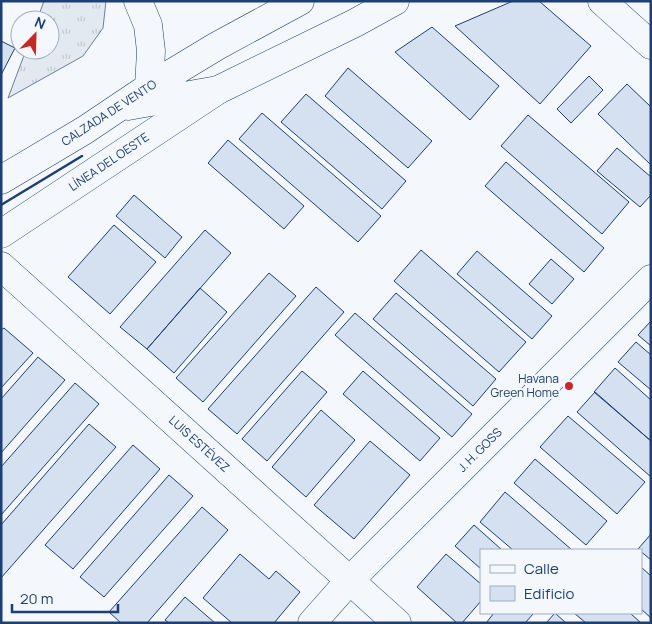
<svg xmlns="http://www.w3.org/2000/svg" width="652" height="624" viewBox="0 0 652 624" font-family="Manrope,sans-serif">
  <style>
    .grass { fill: url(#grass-tufts); stroke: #687fa3 }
    .building { fill: #d5e0f0; stroke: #1d3f73 }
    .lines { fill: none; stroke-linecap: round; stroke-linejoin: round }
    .minor-casing { stroke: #1d3f73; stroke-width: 29 }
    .secondary-casing { stroke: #1d3f73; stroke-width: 29 }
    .primary-casing { stroke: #1d3f73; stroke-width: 29 }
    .minor { stroke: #f4f7fb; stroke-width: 28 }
    .secondary { stroke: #f4f7fb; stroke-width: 28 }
    .primary { stroke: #f4f7fb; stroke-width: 28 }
    .wall { stroke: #1d3f73; stroke-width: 2.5 }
    .poi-dot { fill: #c62828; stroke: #f4f7fb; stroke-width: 2 }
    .labels { text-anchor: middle; stroke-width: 4; stroke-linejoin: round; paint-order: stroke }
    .street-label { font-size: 12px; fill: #1d3f73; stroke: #f4f7fb }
    .poi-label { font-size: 12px; fill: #1d3f73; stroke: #f4f7fb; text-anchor: end }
  </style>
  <defs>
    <pattern id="grass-tufts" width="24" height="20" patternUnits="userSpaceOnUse" patternTransform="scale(1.25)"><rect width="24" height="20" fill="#e3e9f0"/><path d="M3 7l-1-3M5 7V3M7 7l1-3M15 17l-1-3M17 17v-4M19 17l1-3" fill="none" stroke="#c2c9d1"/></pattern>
  </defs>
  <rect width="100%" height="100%" fill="#f4f7fb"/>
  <!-- grass -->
  <path class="grass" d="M44,1H106L103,28L83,56L8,98L26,50H50V20H37Z"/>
  <!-- building -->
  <path class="building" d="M513,1H539L591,46L540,104L455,26Z
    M432,27L499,86L470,120L395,52Z
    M1,41L15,48L1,75Z
    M348,68L432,141L408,168L325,96Z
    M589,76L603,90L571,123L557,109Z
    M627,84L651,107V165L598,114Z
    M306,94L406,181L382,209L281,122Z
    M262,113L381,216L358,242L239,139Z
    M528,115L629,202L602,234L501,146Z
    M228,140L304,206L284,229L208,163Z
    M617,148L651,177V195L640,207L597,171Z
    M506,162L604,248L584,272L485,186Z
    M134,195L182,237L165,258L116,216Z
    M114,225L156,262L110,314L68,277Z
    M205,230L231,253L147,349L120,327Z
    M421,250L526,342L499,372L394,281Z
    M477,251L552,316L532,339L457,274Z
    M551,259L574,279L552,304L529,284Z
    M269,273L296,296L203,402L176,378Z
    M316,287L344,312L237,434L208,409Z
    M200,288L227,312L174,373L147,349Z
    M396,293L496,379L473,406L373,319Z
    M355,313L472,414L452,437L335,335Z
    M651,321V346L638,335Z
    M4,328L33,353L1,388V330Z
    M636,342L651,355V390L618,362Z
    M38,357L65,380L1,453V399Z
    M615,368L651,400V441L594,392Z
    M302,371L327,392L267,461L242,439Z
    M363,371L440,438L420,461L343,394Z
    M75,383L99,404L1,515V467Z
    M595,392L651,441V477L577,412Z
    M321,410L355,440L306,497L272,467Z
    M568,416L645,482L617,514L540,447Z
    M89,424L116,447L1,578V525Z
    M370,441L410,475L354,539L314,505Z
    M133,445L160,469L73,569L45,545Z
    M535,459L607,521L586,545L514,483Z
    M169,475L193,496L104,597L80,577Z
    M505,492L572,550H513L480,522Z
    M202,507L228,530L147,623H121L109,612Z
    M474,525L502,550H481V569L455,546Z
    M651,534V560L638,549Z
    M240,554L269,579L276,571L300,592L274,623H232L203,598Z
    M446,554L481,584V601L462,623H457L417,587Z
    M641,567L651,576V618L641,609Z
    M185,597L215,623H169L165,620Z
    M494,613H534L525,623H486Z
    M555,613L566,623H546Z
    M574,613H630L641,623H586Z"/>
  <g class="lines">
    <!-- minor casing -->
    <g class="minor-casing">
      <path id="minor" d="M1,234L218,90
        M1,266L397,623
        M312,623L350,580L651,279"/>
    </g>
    <!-- secondary casing -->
    <g class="secondary-casing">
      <path id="secondary" d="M602,1L651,45"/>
    </g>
    <!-- primary casing -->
    <g class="primary-casing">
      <path id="primary" d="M138,1L148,25L151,51L149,87
        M607,1L609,7
        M128,106L218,90L355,23L395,1
        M1,180L85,130L149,87L217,46L300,1"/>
    </g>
    <!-- minor -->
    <use href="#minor" class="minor"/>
    <!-- secondary -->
    <use href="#secondary" class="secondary"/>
    <!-- primary -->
    <use href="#primary" class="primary"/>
    <!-- wall -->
    <path class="wall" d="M1,205L82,156"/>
  </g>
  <!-- markers -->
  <circle class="poi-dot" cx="569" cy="386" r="5"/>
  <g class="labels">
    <!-- street labels -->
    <g class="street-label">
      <text transform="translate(109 113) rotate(-33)" y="4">CALZADA DE VENTO</text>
      <text transform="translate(109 162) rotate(-34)" y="4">LÍNEA DEL OESTE</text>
      <text transform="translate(199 444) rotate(42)" y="4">LUIS ESTÉVEZ</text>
      <text transform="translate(480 450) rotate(-45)" y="4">J. H. GOSS</text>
    </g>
    <!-- poi labels -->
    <g class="poi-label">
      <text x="559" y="383">Havana<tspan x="559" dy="14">Green Home</tspan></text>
    </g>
  </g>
  <!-- border -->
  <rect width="652" height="624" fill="none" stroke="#1d3f73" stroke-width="5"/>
  <!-- legend -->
  <rect x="480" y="549" width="162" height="65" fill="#f4f7fb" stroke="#9eadc5"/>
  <rect x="490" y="565" width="25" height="8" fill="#f4f7fb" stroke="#9eadc5"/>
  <text x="524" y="574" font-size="15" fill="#1d3f73">Calle</text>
  <rect x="490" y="586" width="25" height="15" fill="#d5e0f0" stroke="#9eadc5"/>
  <text x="524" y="599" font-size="15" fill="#1d3f73">Edificio</text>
  <!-- north arrow -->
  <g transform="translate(35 35) rotate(23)"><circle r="24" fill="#f4f7fb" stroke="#9eadc5"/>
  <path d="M0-4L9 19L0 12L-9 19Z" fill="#c62828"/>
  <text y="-8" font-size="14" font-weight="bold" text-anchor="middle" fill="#1d3f73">N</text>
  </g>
  <!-- scale -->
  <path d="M12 604v8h106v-8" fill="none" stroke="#1d3f73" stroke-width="2.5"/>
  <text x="20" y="604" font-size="15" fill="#1d3f73" stroke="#f4f7fb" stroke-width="4" paint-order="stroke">20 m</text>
</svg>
